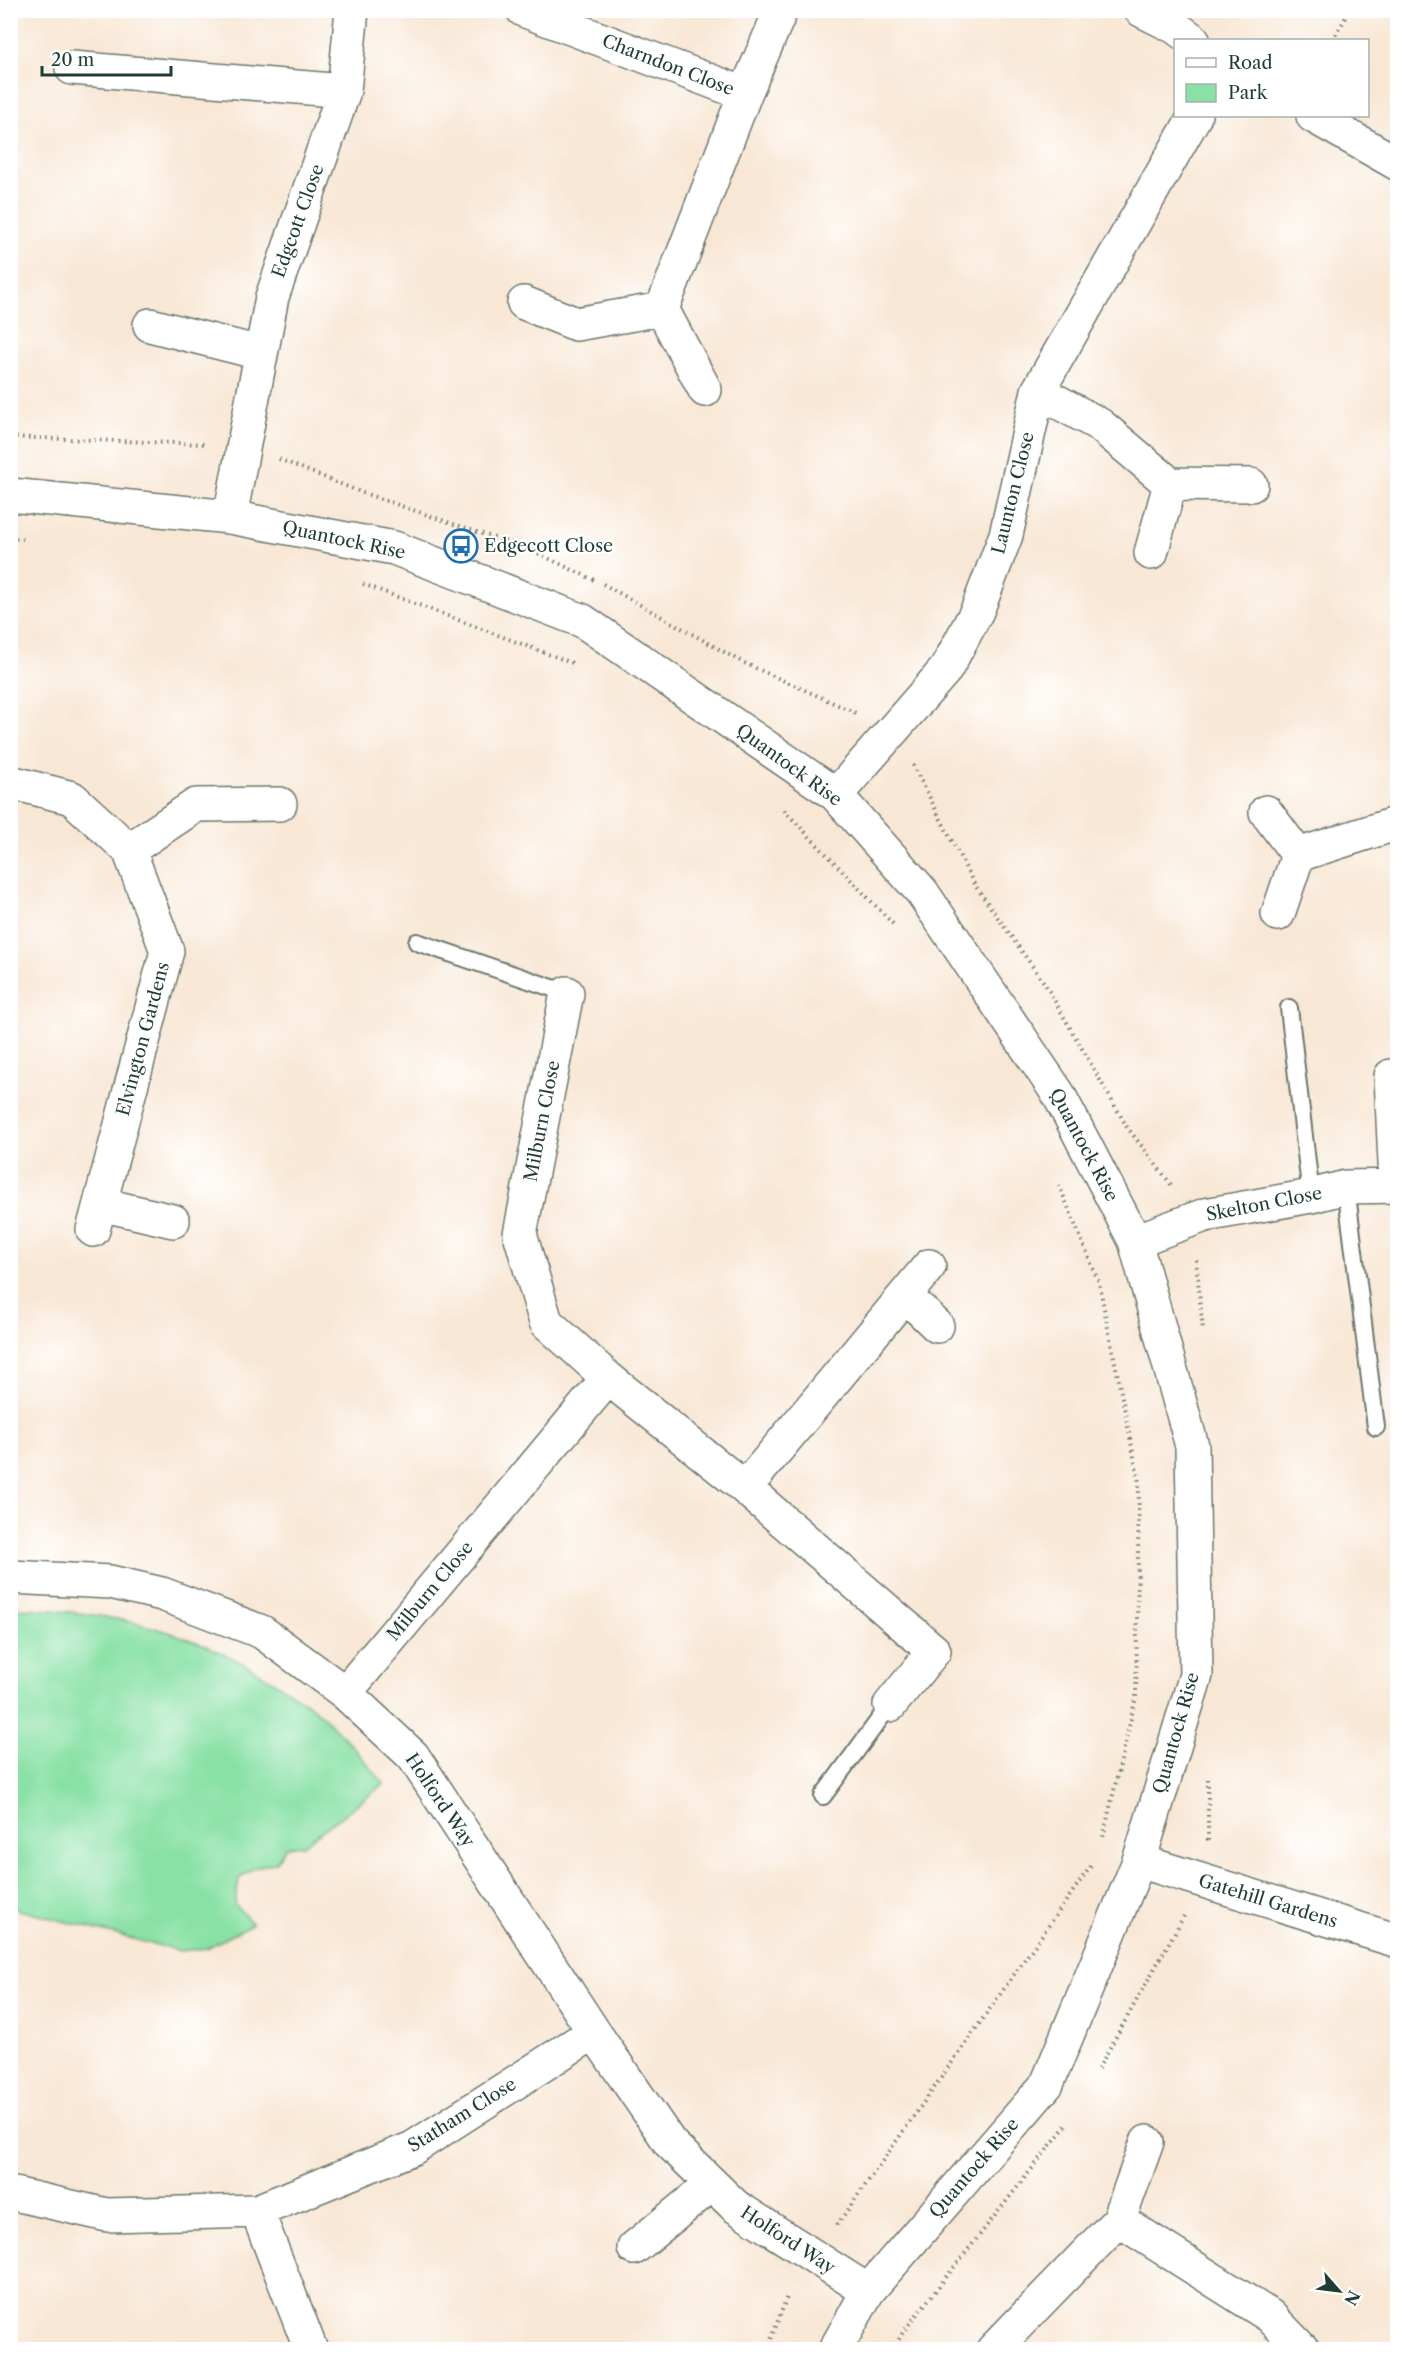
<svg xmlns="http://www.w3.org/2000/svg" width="1408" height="2360" viewBox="0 0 1408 2360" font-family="'Libre Caslon Text',serif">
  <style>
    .green { fill: #89e1a5; stroke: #548f6c; stroke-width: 1.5 }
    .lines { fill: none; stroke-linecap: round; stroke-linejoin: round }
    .lane-casing { stroke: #6b786c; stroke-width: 20 }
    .street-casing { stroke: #6b786c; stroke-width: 36 }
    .secondary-casing { stroke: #6b786c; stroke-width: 36 }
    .path { stroke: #6b786c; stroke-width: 4; stroke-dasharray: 1.5 4.5; stroke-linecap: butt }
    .lane { stroke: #fff; stroke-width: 16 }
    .street { stroke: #fff; stroke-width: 33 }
    .secondary { stroke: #fff; stroke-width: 33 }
    .labels { text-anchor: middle; stroke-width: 4.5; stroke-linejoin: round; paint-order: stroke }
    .street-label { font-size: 18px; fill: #1f3d34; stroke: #fff }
    .poi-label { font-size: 18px; fill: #1f3d34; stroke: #fff; text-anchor: start }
  </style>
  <rect width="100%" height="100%" fill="#fff"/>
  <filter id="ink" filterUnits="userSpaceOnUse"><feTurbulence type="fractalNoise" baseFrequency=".0167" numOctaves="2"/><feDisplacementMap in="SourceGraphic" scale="12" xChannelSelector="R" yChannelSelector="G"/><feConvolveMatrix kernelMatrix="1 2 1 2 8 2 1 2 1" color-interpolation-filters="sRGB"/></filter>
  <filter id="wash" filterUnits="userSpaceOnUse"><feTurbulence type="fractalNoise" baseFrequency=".008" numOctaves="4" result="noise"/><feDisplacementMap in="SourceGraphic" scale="24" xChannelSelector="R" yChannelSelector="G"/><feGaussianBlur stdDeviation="1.35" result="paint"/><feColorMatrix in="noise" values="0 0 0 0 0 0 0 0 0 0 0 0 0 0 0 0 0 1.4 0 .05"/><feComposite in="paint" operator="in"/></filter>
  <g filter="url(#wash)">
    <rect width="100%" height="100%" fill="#f8e7d4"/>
    <!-- green -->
    <path class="green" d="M10,1608C112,1611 197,1630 282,1687C294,1695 308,1703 319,1713C343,1734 364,1759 384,1784L303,1845L286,1847L276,1862L254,1868L239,1879L235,1904L252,1924L207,1948L180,1951L11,1908Z"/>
  </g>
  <g filter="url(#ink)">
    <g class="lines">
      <!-- lane casing -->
      <g class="lane-casing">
        <path id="lane" d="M417,942L567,993
          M1289,1008L1311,1196
          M1346,1187L1376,1427
          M823,1796L890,1705"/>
      </g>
      <!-- street casing -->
      <g class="street-casing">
        <path id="street" d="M523,10L745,94
          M1141,10L1175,27L1193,40
          M72,68L344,91
          M1313,116L1398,164
          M524,303L576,324L662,309L745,94L781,10
          M662,309L705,390
          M150,325L260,353
          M1038,391L1100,425L1170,484L1251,485
          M230,517L272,297L344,91L352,10
          M1151,553L1170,484
          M10,782L72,798L129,850L167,951L93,1230
          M836,795L946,669L977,611L1006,535L1038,391L1195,116
          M1266,812L1298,855L1278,914
          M129,850L196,805L280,804
          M1298,855L1398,823
          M567,993L520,1234L546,1322L608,1378L745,1488L934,1651L890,1705
          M1391,1076L1396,1185
          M100,1204L173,1221
          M1135,1241L1205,1215L1311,1196L1346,1187L1398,1186
          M905,1295L937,1326
          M745,1488L929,1266
          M10,1577L110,1582L162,1594L262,1632L345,1693L413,1756L594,2032L670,2143L735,2206L868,2291
          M345,1693L608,1378
          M1139,1861L1398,1941
          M10,2193L107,2215L257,2211L413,2148L594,2032
          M257,2211L311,2350
          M1119,2220L1147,2142
          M634,2248L712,2184
          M993,2350L1119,2220L1270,2316L1303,2350"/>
      </g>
      <!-- secondary casing -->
      <g class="secondary-casing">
        <path id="secondary" d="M10,495L230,517L394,548L583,621L836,795L922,892L1059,1095L1135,1241L1192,1446L1196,1675L1139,1861L1047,2084L868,2291L835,2350"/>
      </g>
      <!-- path -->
      <path class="path" d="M1333,40L1350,10
        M10,437L204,444
        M279,459L363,493L533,551L596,581
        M10,538L23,539
        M363,584L572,663
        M603,584L742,662L856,713
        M913,765L974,884L1045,984L1127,1127L1173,1187
        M784,810L893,924
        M1059,1185L1099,1283L1139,1482L1136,1697L1103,1837
        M1196,1260L1203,1330
        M1208,1779V1843
        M1098,2069L1184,1916
        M837,2225L1093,1863
        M767,2350L788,2294
        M893,2350L903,2332L1068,2123"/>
      <!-- lane -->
      <use href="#lane" class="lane"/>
      <!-- street -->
      <use href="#street" class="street"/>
      <!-- secondary -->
      <use href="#secondary" class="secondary"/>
    </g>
  </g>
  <!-- icons -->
  <defs>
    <g id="bus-ring" transform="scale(1.725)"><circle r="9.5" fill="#fff" stroke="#1f6fb2" stroke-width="1.5"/><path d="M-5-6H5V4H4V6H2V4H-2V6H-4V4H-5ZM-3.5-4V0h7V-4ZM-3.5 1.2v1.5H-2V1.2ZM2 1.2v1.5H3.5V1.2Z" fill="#1f6fb2"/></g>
  </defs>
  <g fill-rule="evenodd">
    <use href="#bus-ring" x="461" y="546"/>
  </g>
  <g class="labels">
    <!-- street labels -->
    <g class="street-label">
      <text transform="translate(668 65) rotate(21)" y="6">Charndon Close</text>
      <text transform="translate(298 221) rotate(-70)" y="6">Edgcott Close</text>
      <text transform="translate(1013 493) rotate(-76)" y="6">Launton Close</text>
      <text transform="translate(344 540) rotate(12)" y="6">Quantock Rise</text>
      <text transform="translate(789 765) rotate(36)" y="6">Quantock Rise</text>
      <text transform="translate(143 1039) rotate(-75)" y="6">Elvington Gardens</text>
      <text transform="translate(542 1121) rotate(-79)" y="6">Milburn Close</text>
      <text transform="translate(1084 1145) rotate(62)" y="6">Quantock Rise</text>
      <text transform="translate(1264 1204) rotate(-11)" y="6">Skelton Close</text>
      <text transform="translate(430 1591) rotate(-50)" y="6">Milburn Close</text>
      <text transform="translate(1176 1733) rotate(-74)" y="6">Quantock Rise</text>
      <text transform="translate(440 1800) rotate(56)" y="6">Holford Way</text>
      <text transform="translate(1268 1901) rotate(17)" y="6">Gatehill Gardens</text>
      <text transform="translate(462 2115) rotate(-32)" y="6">Statham Close</text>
      <text transform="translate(974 2168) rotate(-49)" y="6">Quantock Rise</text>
      <text transform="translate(788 2240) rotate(33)" y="6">Holford Way</text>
    </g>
    <!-- poi labels -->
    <g class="poi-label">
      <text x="484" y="552">Edgecott Close</text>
    </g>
  </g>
  <!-- margin -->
  <rect width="1408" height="2360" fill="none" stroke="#fff" stroke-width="36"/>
  <!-- legend -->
  <rect x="1174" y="39" width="195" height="78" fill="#ffffff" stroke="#a5b1ae" stroke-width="1.5"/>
  <rect x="1186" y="58" width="30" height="9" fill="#ffffff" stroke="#a5b1ae" stroke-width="1.5"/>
  <text x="1228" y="69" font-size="18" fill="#1f3d34">Road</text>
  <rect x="1186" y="84" width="30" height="18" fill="#89e1a5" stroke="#a5b1ae" stroke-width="1.5"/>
  <text x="1228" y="99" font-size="18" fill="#1f3d34">Park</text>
  <!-- north arrow -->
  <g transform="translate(1339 2291) rotate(118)" stroke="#ffffff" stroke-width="4.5" paint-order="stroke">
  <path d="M0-4.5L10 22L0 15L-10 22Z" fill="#1f3d34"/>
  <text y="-9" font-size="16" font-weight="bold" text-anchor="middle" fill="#1f3d34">N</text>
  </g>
  <!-- scale -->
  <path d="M42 66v9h129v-9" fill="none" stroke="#1f3d34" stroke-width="3"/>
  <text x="51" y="66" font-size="18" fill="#1f3d34" stroke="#ffffff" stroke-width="4.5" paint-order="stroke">20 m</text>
</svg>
